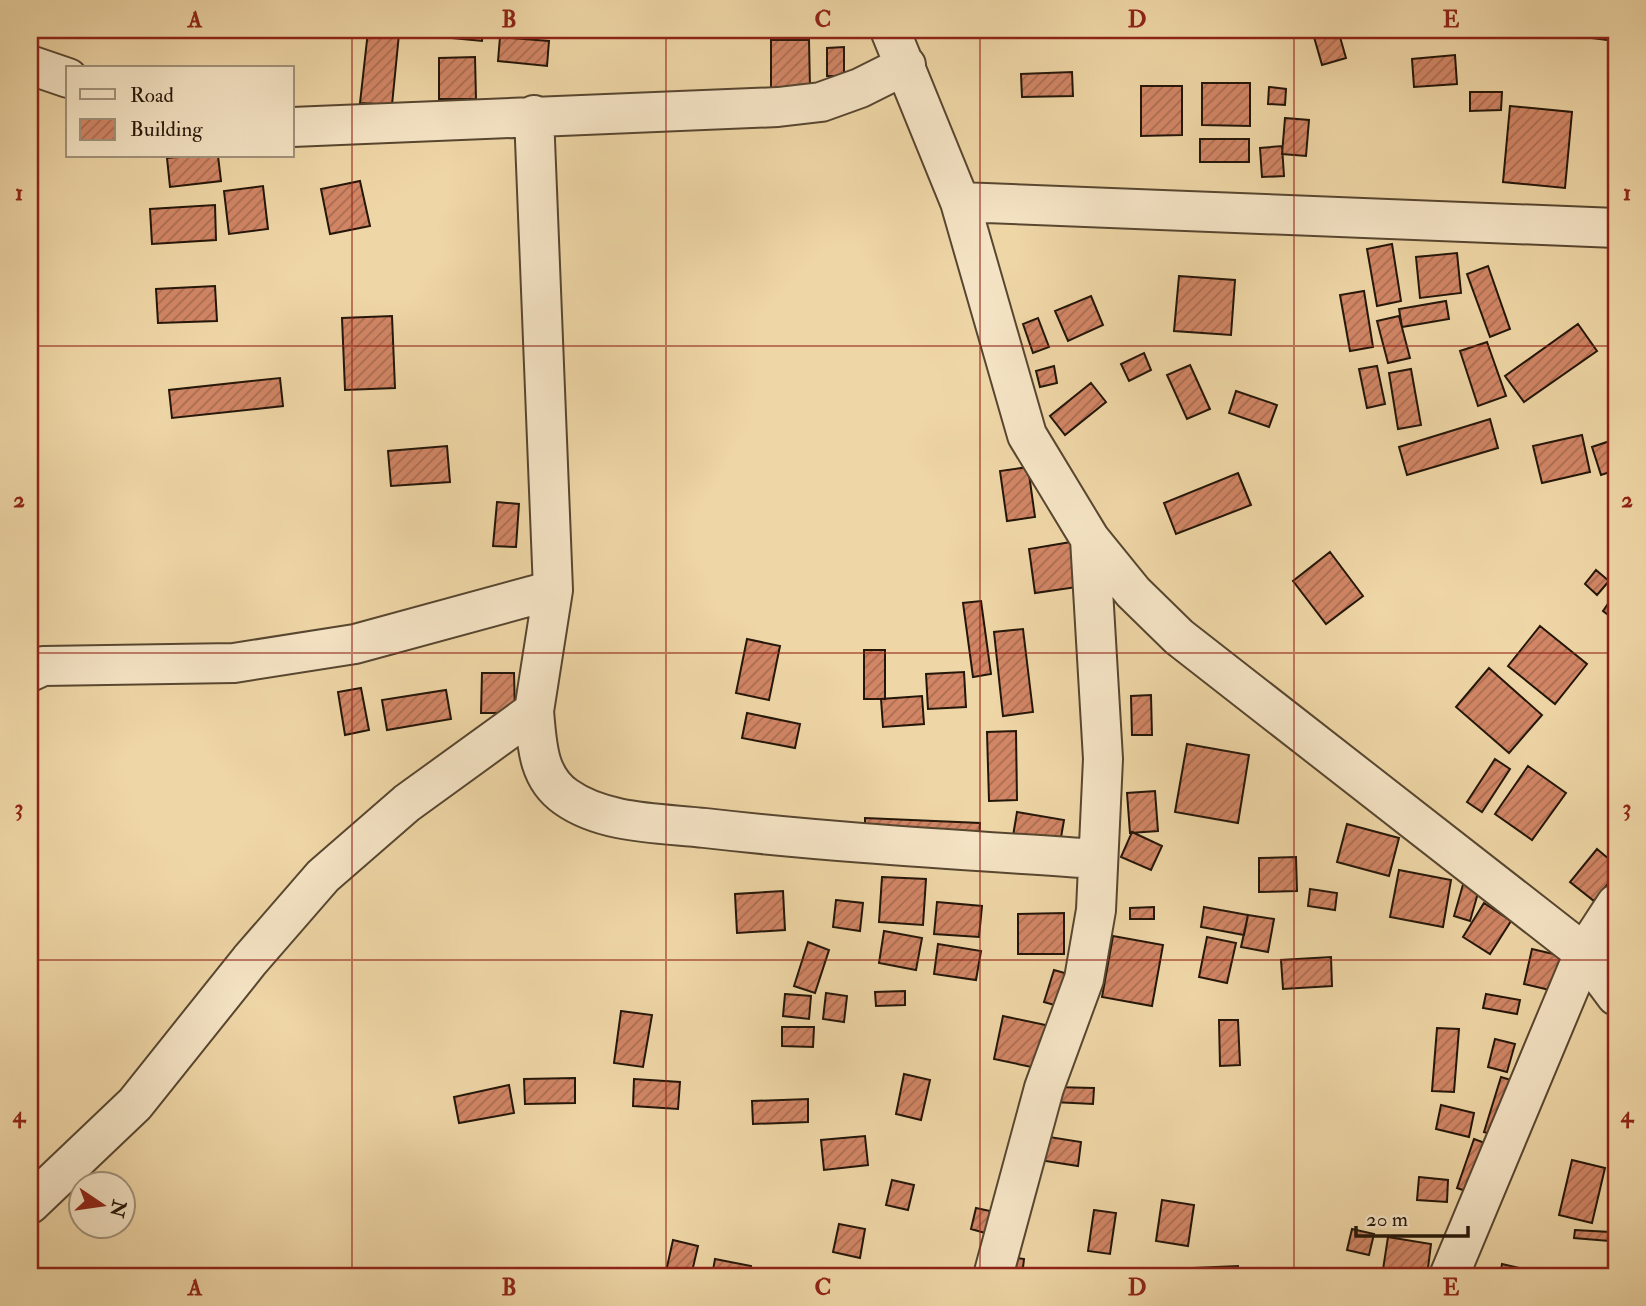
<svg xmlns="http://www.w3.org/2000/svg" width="1646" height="1306" viewBox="0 0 1646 1306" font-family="'IM FELL Double Pica',serif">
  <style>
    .building { fill: url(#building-hatch); stroke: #241609; stroke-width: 2 }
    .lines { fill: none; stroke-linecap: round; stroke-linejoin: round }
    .minor-casing { stroke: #574630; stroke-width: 42 }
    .minor { stroke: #f5e4c5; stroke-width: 38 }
    .grid { fill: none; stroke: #8f2418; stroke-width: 2; stroke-opacity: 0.55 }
    .neatline { fill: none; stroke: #8f2418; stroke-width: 2.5 }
    .grid-label { font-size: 23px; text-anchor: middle; font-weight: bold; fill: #8f2418 }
  </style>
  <defs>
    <pattern id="building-hatch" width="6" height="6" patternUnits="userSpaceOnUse" patternTransform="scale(1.75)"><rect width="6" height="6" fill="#d28666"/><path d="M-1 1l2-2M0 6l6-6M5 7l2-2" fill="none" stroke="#aa6d52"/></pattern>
  </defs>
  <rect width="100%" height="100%" fill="#efd6a6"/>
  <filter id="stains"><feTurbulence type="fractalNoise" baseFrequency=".00286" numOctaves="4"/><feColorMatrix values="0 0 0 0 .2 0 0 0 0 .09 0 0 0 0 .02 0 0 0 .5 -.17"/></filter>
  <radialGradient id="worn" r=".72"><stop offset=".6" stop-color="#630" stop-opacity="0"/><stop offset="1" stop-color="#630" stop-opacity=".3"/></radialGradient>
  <!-- building -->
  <path class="building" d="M411,30H483L482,41L411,34Z
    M1312,30H1338L1346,58L1322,65Z
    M1584,30H1616V41L1583,37Z
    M368,31L399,34L392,105L360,103Z
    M500,37L549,41L547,66L498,61Z
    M771,40H809L810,88H771Z
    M844,47V76H827V48Z
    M1455,55L1457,84L1414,87L1412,59Z
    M475,57L476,99H439V58Z
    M1072,72L1073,96L1022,97L1021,74Z
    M1202,83H1250V126L1202,125Z
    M1141,86H1182V135L1141,136Z
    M1269,87L1286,89L1285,105L1268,104Z
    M1470,92H1502L1501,110L1470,111Z
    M1510,106L1572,112L1565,188L1503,182Z
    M1285,118L1309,120L1306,156L1282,154Z
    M1200,139H1249V162H1200Z
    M1282,146L1284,176L1262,177L1260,148Z
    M188,156H218L221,181L170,187L167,158Z
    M360,181L370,226L330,234L321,189Z
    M263,186L268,229L229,234L224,191Z
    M215,205L216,240L152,244L150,209Z
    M1392,244L1401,301L1377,306L1367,249Z
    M1457,253L1461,293L1420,298L1416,257Z
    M1488,266L1510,329L1490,337L1467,274Z
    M1179,276L1235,280L1231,335L1174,331Z
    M215,286L217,321L158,323L156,289Z
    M1364,291L1373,347L1350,351L1340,295Z
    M1091,296L1103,325L1068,341L1055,311Z
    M1446,301L1449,319L1402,327L1399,309Z
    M392,316L395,388L345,390L342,318Z
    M1399,316L1410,358L1388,363L1377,321Z
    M1038,318L1049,347L1033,353L1023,324Z
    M1578,324L1597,351L1524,402L1505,376Z
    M1487,342L1506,396L1478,406L1460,351Z
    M1144,353L1151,370L1129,381L1121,364Z
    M1190,365L1210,409L1187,419L1167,375Z
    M1054,366L1057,383L1040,387L1036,371Z
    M1377,366L1385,404L1367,408L1359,369Z
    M1411,369L1421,425L1398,429L1389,373Z
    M280,378L283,406L172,418L169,390Z
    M1091,383L1106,402L1065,435L1050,416Z
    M1236,391L1277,405L1269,427L1229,413Z
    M1490,419L1498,448L1407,475L1399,447Z
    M1582,435L1590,472L1542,483L1533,446Z
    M1616,439V470L1601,475L1592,447Z
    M447,446L450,482L391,486L388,451Z
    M1028,467L1035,517L1007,521L1000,471Z
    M1238,473L1251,505L1176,534L1164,503Z
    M497,502L519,504L516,547L493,546Z
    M1077,541L1084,586L1035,593L1029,549Z
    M1330,552L1363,596L1326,624L1293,581Z
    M1596,570L1609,581L1597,595L1585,584Z
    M1616,592V621L1603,611Z
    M981,601L991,674L973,677L963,603Z
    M1540,626L1587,664L1555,704L1508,666Z
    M1023,629L1033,712L1003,716L994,632Z
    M747,639L780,646L769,700L736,693Z
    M864,650H885V699H864Z
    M1489,668L1542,715L1509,753L1456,707Z
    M964,672L966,707L928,709L926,674Z
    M482,673H514L515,713H481Z
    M361,688L369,730L345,735L338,692Z
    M446,690L451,719L387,730L382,700Z
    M1151,695L1152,735H1132L1131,696Z
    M922,696L924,724L883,727L881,699Z
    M747,713L800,724L795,748L742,738Z
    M1016,731L1017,800L989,801L987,732Z
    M1187,744L1249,755L1238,823L1175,812Z
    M1495,759L1510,769L1482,812L1467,802Z
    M1528,766L1566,793L1532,840L1495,814Z
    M1155,791L1158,831L1130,833L1127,793Z
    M1017,812L1064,820L1059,849L1012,842Z
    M865,818L980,823L979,844L865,840Z
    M1347,824L1399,838L1389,876L1337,862Z
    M1132,832L1162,846L1151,870L1121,857Z
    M1597,849L1616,865V874L1594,901L1570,882Z
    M1296,857L1297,891L1259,892V858Z
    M1399,870L1451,880L1443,927L1390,917Z
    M882,877L926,879L923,925L879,922Z
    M1464,881L1480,886L1470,921L1454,916Z
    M1310,889L1337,893L1335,910L1308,906Z
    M783,891L785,930L737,933L735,894Z
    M836,900L863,903L860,931L833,927Z
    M937,902L982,906L979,937L934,934Z
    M1484,903L1511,921L1490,954L1463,937Z
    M1154,907V919H1130V908Z
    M1204,907L1248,915L1244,935L1201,927Z
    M1064,913V954H1018V914Z
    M1248,915L1274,919L1268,952L1241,947Z
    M884,931L922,938L916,970L879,963Z
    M1113,936L1163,945L1152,1006L1102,997Z
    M1207,937L1236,943L1227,983L1199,977Z
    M808,942L829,950L815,993L794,986Z
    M938,944L981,951L976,980L934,974Z
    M1532,949L1562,956L1554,991L1524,984Z
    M1331,957L1332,986L1283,989L1281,960Z
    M1054,970L1075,976L1065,1008L1044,1002Z
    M905,991V1005L876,1006L875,992Z
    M826,993L847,996L844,1022L823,1019Z
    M785,994L811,996L809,1019L783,1016Z
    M1486,994L1520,1000L1517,1014L1483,1008Z
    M621,1011L652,1015L643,1067L614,1063Z
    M1003,1016L1055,1027L1046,1070L994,1059Z
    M1219,1020H1238L1240,1065L1220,1066Z
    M782,1027H814L813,1047L782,1046Z
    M1437,1028L1459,1029L1454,1092L1432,1091Z
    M1495,1039L1515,1044L1507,1072L1488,1067Z
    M904,1074L930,1080L921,1120L896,1114Z
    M1501,1077L1517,1082L1501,1137L1484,1132Z
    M575,1078V1103L525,1104L524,1079Z
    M634,1079L680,1082L678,1109L633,1106Z
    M509,1085L514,1113L459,1123L454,1097Z
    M1054,1087L1094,1088L1093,1104L1053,1102Z
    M808,1099V1122L753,1124L752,1101Z
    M1441,1105L1474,1113L1469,1137L1436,1129Z
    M865,1136L868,1165L824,1170L821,1140Z
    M1043,1136L1081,1142L1078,1166L1039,1160Z
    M1474,1139L1496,1147L1478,1195L1457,1188Z
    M1572,1160L1605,1168L1592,1223L1559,1215Z
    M1419,1177L1448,1180L1447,1202L1417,1200Z
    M892,1180L914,1185L908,1210L886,1205Z
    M1162,1200L1194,1205L1188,1246L1156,1241Z
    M976,1208L990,1211L985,1233L971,1229Z
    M1094,1210L1116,1213L1110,1254L1088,1251Z
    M839,1224L865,1229L860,1258L833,1252Z
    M1352,1229L1374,1234L1369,1255L1347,1250Z
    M1575,1230L1610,1232L1609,1241L1574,1238Z
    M1388,1237L1431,1244L1427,1276H1382Z
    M673,1240L698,1246L691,1276H665Z
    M1003,1256L1024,1259L1022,1276H1001Z
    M715,1259L751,1266L749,1276H712Z
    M1502,1264L1550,1275V1276H1500Z
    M1238,1266V1276H1170V1269Z
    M1065,1273L1090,1274V1276H1065Z"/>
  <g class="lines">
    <!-- minor casing -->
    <g class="minor-casing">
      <path id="minor" d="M890,30L960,202L1027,435L1090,539L1133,592L1179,637L1584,953L1616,996
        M30,65L68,78
        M292,127L778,107L821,102L860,88L906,65
        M960,202L1616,228
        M30,672L43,666L234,663L355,644L553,590
        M534,711C537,743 537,777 566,797C604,824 660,823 705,828C835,843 966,850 1097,859
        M30,1204L135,1104L250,960L323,876L407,803L534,711L553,590L534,115
        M993,1276L1044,1088L1084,979L1096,910L1103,759L1090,539
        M1449,1276L1584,953L1616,904"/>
    </g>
    <!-- minor -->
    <use href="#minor" class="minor"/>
  </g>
  <!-- grid -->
  <path class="grid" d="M352,30V1276M666,30V1276M980,30V1276M1294,30V1276M30,346H1616M30,653H1616M30,960H1616"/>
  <!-- margin -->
  <rect width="1646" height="1306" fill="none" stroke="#efd6a6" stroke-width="77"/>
  <!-- legend -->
  <rect x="66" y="66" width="228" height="91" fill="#f5e4c5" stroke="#a1927a" stroke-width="2"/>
  <rect x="80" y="89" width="35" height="10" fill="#f5e4c5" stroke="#a1927a" stroke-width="2"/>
  <text x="130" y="102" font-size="21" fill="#241609">Road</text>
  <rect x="80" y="119" width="35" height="21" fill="url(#building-hatch)" stroke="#a1927a" stroke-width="2"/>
  <text x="130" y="136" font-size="21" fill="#241609">Building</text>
  <!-- north arrow -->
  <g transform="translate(102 1205) rotate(103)"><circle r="33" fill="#f5e4c5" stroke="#a1927a" stroke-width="2"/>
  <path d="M0-5L12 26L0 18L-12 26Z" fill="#8f2418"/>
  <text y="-10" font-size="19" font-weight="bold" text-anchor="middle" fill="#241609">N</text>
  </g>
  <!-- scale -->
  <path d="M1356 1226v10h112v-10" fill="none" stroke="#241609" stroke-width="3.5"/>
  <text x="1366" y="1226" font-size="21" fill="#241609" stroke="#f5e4c5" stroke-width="5" paint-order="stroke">20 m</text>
  <rect x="38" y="38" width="1570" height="1230" class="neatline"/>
  <g class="grid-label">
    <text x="195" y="27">A</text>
    <text x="509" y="27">B</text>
    <text x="823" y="27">C</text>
    <text x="1137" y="27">D</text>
    <text x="1451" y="27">E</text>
    <text x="19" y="200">1</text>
    <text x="1627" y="200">1</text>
    <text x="19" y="507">2</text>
    <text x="1627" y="507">2</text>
    <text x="19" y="815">3</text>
    <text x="1627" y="815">3</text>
    <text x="19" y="1122">4</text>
    <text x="1627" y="1122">4</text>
    <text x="195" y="1295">A</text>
    <text x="509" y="1295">B</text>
    <text x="823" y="1295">C</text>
    <text x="1137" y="1295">D</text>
    <text x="1451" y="1295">E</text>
  </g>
  <rect width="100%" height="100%" filter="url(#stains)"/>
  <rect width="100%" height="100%" fill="url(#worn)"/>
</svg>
